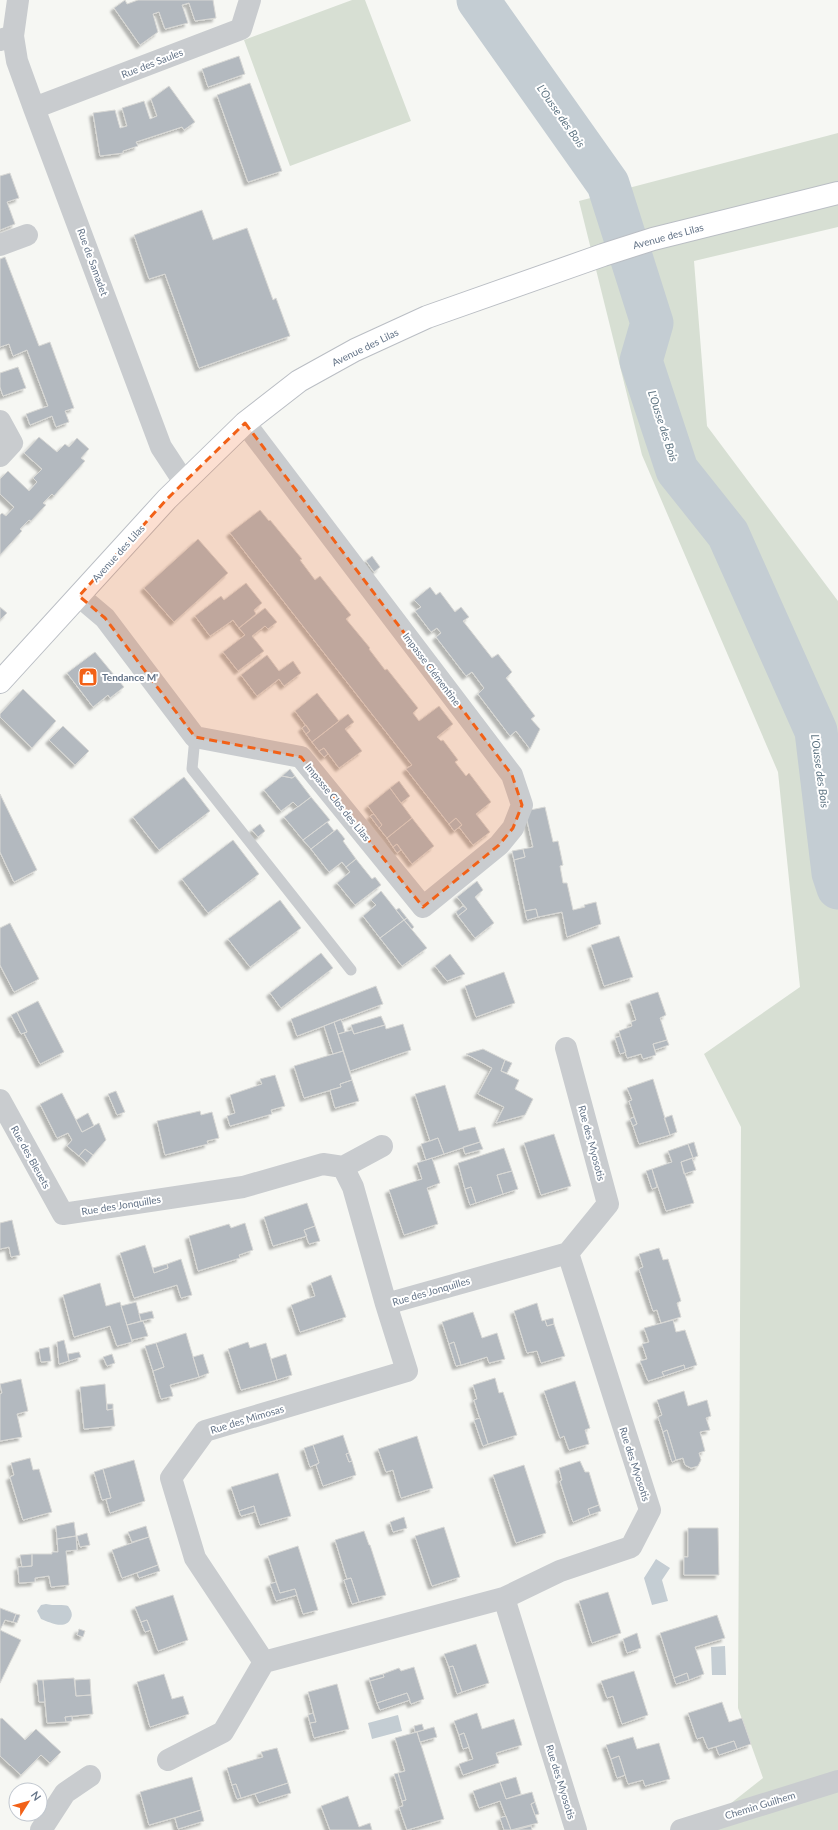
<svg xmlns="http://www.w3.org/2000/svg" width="838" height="1830" viewBox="0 0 838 1830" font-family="Lato,sans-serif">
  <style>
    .green { fill: #d7dfd3 }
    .water { fill: #c4cdd3 }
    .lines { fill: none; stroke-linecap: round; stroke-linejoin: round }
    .river { stroke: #c4cdd3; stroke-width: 43 }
    .building { fill: #b3b9bf; stroke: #d8d8d5; filter: url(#shadow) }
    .secondary-casing { stroke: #babec4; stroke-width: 24 }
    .lane { stroke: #c9cccf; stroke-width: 11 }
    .street { stroke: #c9cccf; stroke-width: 22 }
    .secondary { stroke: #fff; stroke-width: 22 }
    .marked { fill: #f26117; fill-opacity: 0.2; stroke: #f26117; stroke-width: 3; stroke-dasharray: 8 5; stroke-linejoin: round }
    .labels { text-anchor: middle; stroke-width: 4; stroke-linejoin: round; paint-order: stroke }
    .street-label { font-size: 10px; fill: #637387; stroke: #fff }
    .poi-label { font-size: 10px; font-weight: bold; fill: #637387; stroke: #fff; text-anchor: start }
    .water-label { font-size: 11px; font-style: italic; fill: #5f7583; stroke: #fff }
  </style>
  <defs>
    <filter id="shadow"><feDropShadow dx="-3.5" dy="3.5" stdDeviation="1" flood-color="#0004"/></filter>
  </defs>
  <rect width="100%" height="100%" fill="#f6f7f3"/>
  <!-- green -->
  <path class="green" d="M352,0H365L411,121L290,166L244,40Z
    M838,133V227L694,261L707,426L838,601V1830H697L763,1778L738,1708L741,1127L704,1054L800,987L778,772L642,455L579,201Z"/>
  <!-- water -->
  <path class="water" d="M656,1559L670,1568L662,1580L668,1601L652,1605L644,1578Z
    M46,1604C53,1606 65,1604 68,1606C71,1610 73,1614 71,1618C66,1631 49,1622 41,1619L37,1611L41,1605Z
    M725,1646L726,1675H712L711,1647Z
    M398,1715L402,1731L372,1739L368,1723Z"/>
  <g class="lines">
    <!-- river -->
    <path class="river" d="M478,0L608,184L652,323L641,361L677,470L728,534L816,731L833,873L838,888"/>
  </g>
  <!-- building -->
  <path class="building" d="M125,0L127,4L138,0H213L216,18L195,21L189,3L182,5L188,23L165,29L159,12L153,14L158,32L140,45L114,8Z
    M239,56L245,74L208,87L202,69Z
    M250,83L282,171L248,182L217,95Z
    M169,86L195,122L184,130L182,127L136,142L138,146L123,151V153L100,156L93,113L115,110L120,128L127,126L122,108L144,101L150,119L157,116L151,99Z
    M10,173L19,198L7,202L15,224L0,230V176Z
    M202,210L213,240L247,228L273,300L276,298L290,336L199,368L165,274L149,279L134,235Z
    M5,257L39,346L50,342L74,408L65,411L69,422L56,427L52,416L30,425L26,414L48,406L27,350L13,356L9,344L0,347V259Z
    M18,367L26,388L3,396L0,387V373Z
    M39,437L57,452L65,444L69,447L77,438L89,449L81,458L85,461L54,496L52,494L43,503L46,505L31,521L29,520L20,529L22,531L0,555V515L2,513L6,516L14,507L0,494V479L8,471L29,491L37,482L33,478L42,469L24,453Z
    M260,510L269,521L270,520L302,559L300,560L315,580L320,576L351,615L346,619L370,648L369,649L385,670L387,669L418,708L413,713L419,721L439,706L453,724L437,737L441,741L443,740L458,760L455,762L466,776L469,773L491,802L476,814L490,832L473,845L459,827L462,825L456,818L449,824L406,769L412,765L230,533Z
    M198,539L228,573L174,622L144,588Z
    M372,556L380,567L374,572L366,561Z
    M246,583L262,603L254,610L256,614L239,628L233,620L210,636L195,616L221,596L224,600Z
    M430,587L436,595L440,592L455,612L461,607L469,617L463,621L492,658L498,654L512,672L506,678L535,716L531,719L540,729L530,749L516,731L510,736L478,694L484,688L472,672L466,676L436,637L441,633L437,628L431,632L415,611L421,607L414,600Z
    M0,607L7,613L0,620Z
    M265,608L277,622L268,629L265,626L252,636L264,651L238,671L223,652L245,635L239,628Z
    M95,652L124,687L110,698L108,695L93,707L67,673Z
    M267,655L279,671L293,661L301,673L284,686L279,679L257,696L241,675Z
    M23,689L56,721L32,748L0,717V714Z
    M317,693L339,721L312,742L306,734L310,731L295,711Z
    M348,714L354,722L345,729L362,751L339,768L324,748L319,751L312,742Z
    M306,725L310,731L306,734L302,728Z
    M63,726L89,751L75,765L49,740Z
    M324,748L328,754L324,757L319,751Z
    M290,769L295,776L292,778L282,776Z
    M282,776L292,778L295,776L311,797L298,807L293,802L281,811L264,790Z
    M184,777L210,811L159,850L133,817Z
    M399,781L410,796L401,803L390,788Z
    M390,788L412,818L387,838L379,828L382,825L368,806Z
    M0,794L37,870L14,882L0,852Z
    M311,797L330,820L303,840L284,817Z
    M545,807L553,842L558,841L563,865L560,866L563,883H567L573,910L585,907L584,905L596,902L601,924L567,937L562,912L538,917L536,909L525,911L514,860L525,857L523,849L533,847L525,811Z
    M374,814L382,825L379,828L370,816Z
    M412,818L434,846L412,864L397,844L393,847L387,838Z
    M456,818L462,825L454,831L449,824Z
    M327,822L334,831L311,849L303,840Z
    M260,824L265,831L258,837L252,830Z
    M337,829L345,839L343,841L356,859L346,867L342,862L329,872L311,849Z
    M233,840L259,874L208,913L182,879Z
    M397,844L401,850L397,853L393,847Z
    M523,849L525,857L514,860L512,851Z
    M356,859L372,879L375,877L381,885L355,905L337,883L350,872L346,867Z
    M477,881L483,890L475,897L494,923L475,938L458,916L467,909L457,897Z
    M381,891L404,920L380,938L363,916L376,905L371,900Z
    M280,900L301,928L250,967L228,939Z
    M463,906L467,909L458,916L456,912Z
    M399,908L407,918L404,920L396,910Z
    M536,909L538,917L527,920L525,911Z
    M407,918L414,927L412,929L404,920Z
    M404,920L427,948L402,966L380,938Z
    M10,923L39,979L14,992L0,965V928Z
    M619,936L633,977L604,986L591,945Z
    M321,953L333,968L281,1008L270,993Z
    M450,954L465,974L447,981L435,966Z
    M504,972L515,1003L476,1017L465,986Z
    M376,986L383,1004L297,1036L291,1019Z
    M658,992L666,1015L660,1018L667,1040L653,1044L656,1055L643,1059L641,1054L627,1058L619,1031L632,1026L631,1022L636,1020L630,1001Z
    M38,1001L64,1052L40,1064L24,1033L27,1032L17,1012Z
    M17,1012L27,1032L21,1034L11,1015Z
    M381,1016L385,1025L354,1034L351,1025Z
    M341,1019L345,1032L338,1034L334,1022Z
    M334,1022L343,1051L333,1054L324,1026Z
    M403,1024L411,1050L350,1071L338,1034L352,1030L354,1034L385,1025L386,1029Z
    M620,1036L626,1052L620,1054L615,1038Z
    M667,1040L669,1045L655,1050L653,1044Z
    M483,1049L505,1060L501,1071L519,1080L515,1089L533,1099L525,1115L496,1123L504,1107L478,1094L492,1068L466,1054Z
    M343,1051L352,1080L340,1084L341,1087L304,1098L294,1066Z
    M505,1060L512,1063L507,1073L501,1071Z
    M275,1075L285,1106L271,1110L272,1114L230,1126L227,1116L235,1113L230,1095L262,1084L260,1079Z
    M653,1079L670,1135L639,1144L633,1126L637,1124L629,1101L632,1100L627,1088Z
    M352,1080L359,1101L335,1108L330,1090L341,1087L340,1084Z
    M445,1085L459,1131L475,1127L480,1142L444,1154L438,1138L430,1141L415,1094Z
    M116,1091L125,1112L117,1115L108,1094Z
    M62,1093L82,1132L99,1123L106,1140L93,1155L85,1149L79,1156L67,1146L72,1140L68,1133L57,1138L40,1104Z
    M200,1111L201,1115L212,1112L219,1138L207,1141L208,1144L165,1155L157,1121Z
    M88,1113L94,1126L82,1132L76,1120Z
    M672,1115L677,1132L670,1135L664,1118Z
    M634,1117L637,1124L633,1126L630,1119Z
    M554,1134L571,1186L541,1195L524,1143Z
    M438,1138L444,1154L426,1160L421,1144Z
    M480,1142L483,1149L465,1154L463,1147Z
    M694,1142L698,1156L693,1158L688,1144Z
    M688,1144L693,1158L681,1162L694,1203L666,1211L652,1169L672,1162L668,1151Z
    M504,1148L512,1171L497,1175L503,1194L476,1203L471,1187L465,1189L458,1163Z
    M85,1149L93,1155L87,1163L79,1156Z
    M432,1158L440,1183L427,1188L438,1224L404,1235L389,1190L422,1179L417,1163Z
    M692,1158L696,1170L684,1174L681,1162Z
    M652,1169L657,1187L652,1189L646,1171Z
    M512,1171L518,1189L503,1194L497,1175Z
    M471,1187L476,1203L470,1205L465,1189Z
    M307,1203L315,1226L304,1230L307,1236L273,1246L264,1217Z
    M12,1220L20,1255L11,1257L9,1247L0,1249V1223Z
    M245,1223L253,1250L239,1255L240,1258L198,1271L189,1236L229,1224L231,1228Z
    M315,1226L320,1241L309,1244L304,1230Z
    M145,1245L154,1273L168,1268L167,1264L181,1259L192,1295L181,1298L177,1285L134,1298L120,1253Z
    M659,1248L663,1260L668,1259L681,1301L677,1303L681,1317L661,1323L657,1310L653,1311L639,1269L643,1267L639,1254Z
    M167,1264L168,1268L154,1273L153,1268Z
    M331,1275L346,1317L300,1332L291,1305L315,1296L311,1283Z
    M100,1283L106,1306L120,1302L132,1342L117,1346L110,1326L74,1337L63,1295Z
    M136,1302L141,1321L127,1325L121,1306Z
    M537,1303L542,1321L545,1320L547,1326L554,1324L565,1356L541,1363L537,1351L527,1353L514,1311Z
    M152,1311L154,1318L141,1321L139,1314Z
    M473,1312L482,1338L497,1333L505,1359L489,1363L487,1357L461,1365L454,1342L449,1344L442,1322Z
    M553,1318L554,1324L547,1326L545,1320Z
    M673,1320L676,1332L685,1330L697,1365L685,1369L684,1365L662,1372L664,1376L648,1381L640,1361L647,1359L642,1344L649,1342L644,1328Z
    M143,1321L148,1336L132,1340L127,1325Z
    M186,1333L199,1377L170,1385L173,1396L161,1399L153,1371L164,1367L156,1343Z
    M64,1340L69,1361L59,1364L57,1342Z
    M248,1342L250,1348L266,1343L277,1380L241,1390L228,1349Z
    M454,1342L461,1365L456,1366L449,1344Z
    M156,1343L164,1367L153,1371L145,1346Z
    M49,1347L51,1361L41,1362L39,1349Z
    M79,1352L81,1357L69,1361L68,1354Z
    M112,1354L115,1363L107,1366L103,1357Z
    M203,1354L209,1373L199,1377L193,1357Z
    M286,1354L292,1375L277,1380L271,1359Z
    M684,1365L685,1369L664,1376L662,1372Z
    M495,1378L499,1393L503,1392L517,1435L488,1444L474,1400L477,1399L473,1385Z
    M21,1379L28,1411L17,1414L22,1437L0,1441V1394L2,1393L0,1384Z
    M575,1381L590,1428L585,1430L589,1444L569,1450L564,1436L560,1438L544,1391Z
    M105,1384L107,1410L113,1409L115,1426L84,1429L80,1387Z
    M684,1391L688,1406L707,1400L711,1416L706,1418L710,1430L700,1432L705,1451L699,1453L701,1460L698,1466L691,1468L685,1465L683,1458L676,1460L667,1430L663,1432L658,1417L662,1415L657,1400Z
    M107,1404H113V1409L107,1410Z
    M480,1418L488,1444L483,1446L474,1420Z
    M667,1430L676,1460L672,1462L663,1432Z
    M343,1435L349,1453L346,1454L349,1462L352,1461L356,1475L323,1486L316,1465L319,1463L313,1445Z
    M417,1436L433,1488L401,1498L393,1470L386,1472L378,1449Z
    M313,1445L319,1463L310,1467L304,1448Z
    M349,1453L352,1461L349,1462L346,1454Z
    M30,1458L33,1470L39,1469L52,1512L23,1520L10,1477L14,1475L11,1463Z
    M134,1460L145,1501L110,1513L106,1499L111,1498L103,1469Z
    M580,1461L585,1472H589L599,1505L588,1509L590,1515L573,1522L560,1481L562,1480L559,1468Z
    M524,1465L546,1533L516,1543L493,1475Z
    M103,1469L111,1498L102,1500L94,1472Z
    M278,1473L291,1516L260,1525L254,1506L239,1511L231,1487Z
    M599,1505L601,1511L590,1515L588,1509Z
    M254,1506L255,1512L241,1516L239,1511Z
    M404,1517L407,1528L393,1532L390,1522Z
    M74,1522L76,1536L57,1539L56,1526Z
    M146,1526L149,1537L132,1542L128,1532Z
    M444,1527L460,1577L432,1586L415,1536Z
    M688,1528H718L719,1575H684V1557H688Z
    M364,1531L369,1545H370L386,1595L359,1602L351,1578L347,1579L335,1540Z
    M87,1533L90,1545L80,1547L77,1536Z
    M76,1536L77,1550L66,1551L69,1585L51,1587L49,1576L35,1578V1582L19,1583L18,1567L32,1566V1554H52V1552H58L57,1539Z
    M149,1537L158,1565L122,1578L112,1550Z
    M298,1546L318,1610L303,1614L295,1589L280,1593L268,1556Z
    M32,1554V1566L22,1567L20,1555Z
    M158,1565L160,1571L139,1578L137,1573Z
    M351,1578L359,1602L352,1604L344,1580Z
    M276,1582L280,1593L295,1589L297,1595L276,1601L270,1584Z
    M608,1592L621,1633L592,1643L579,1601Z
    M173,1595L188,1640L158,1651L147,1620L141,1622L135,1607Z
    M0,1608L16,1614L13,1622L5,1620L0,1630L21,1640L0,1683Z
    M16,1614L20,1615L17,1623L13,1622Z
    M717,1615L725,1638L695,1647L704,1674L689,1680L687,1673L674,1678L660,1633Z
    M147,1620L151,1630L145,1632L141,1622Z
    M79,1629L85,1631L83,1637L77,1635Z
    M637,1633L641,1648L627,1653L623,1639Z
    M476,1644L489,1683L462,1692L453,1666L449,1667L444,1654Z
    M453,1666L462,1692L457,1694L449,1667Z
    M414,1667L424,1699L411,1704L407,1693L377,1703L370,1681L384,1677L383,1674L399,1668L401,1671Z
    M634,1671L648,1715L622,1724L613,1696L607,1698L601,1681Z
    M687,1673L689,1680L676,1684L674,1678Z
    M164,1674L172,1699L183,1696L189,1714L150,1727L137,1682Z
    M383,1674L384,1677L370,1681L369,1678Z
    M74,1678L76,1696L91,1695L93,1714L65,1717L66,1722L47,1723L43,1680Z
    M90,1679L91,1695L76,1696L75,1680Z
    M37,1680H43L45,1702H39Z
    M337,1684L349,1729L314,1738L310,1723L316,1722L308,1692Z
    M407,1693L410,1700L380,1710L377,1703Z
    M722,1702L729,1722L742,1718L751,1744L737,1749L734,1741L708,1749L703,1737L697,1739L688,1713Z
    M313,1713L316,1722L310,1723L308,1715Z
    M477,1713L482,1729L514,1719L522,1745L496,1753L499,1763L463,1775L459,1764L473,1759L464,1733L459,1735L454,1721Z
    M72,1716V1721L66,1722L65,1717Z
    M2,1718L25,1740L36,1729L61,1752L50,1763L41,1755L21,1775L0,1756V1719Z
    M422,1724L424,1730L415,1732L414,1726Z
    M434,1727L437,1737L420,1742L417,1732Z
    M417,1732L444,1819L407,1830L399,1807L403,1806L402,1801L406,1800L398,1773L405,1771L395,1738Z
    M464,1733L469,1747L463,1749L459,1735Z
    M633,1737L637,1749L659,1743L670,1779L645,1786L643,1780L628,1784L619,1756L611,1759L606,1745Z
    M734,1741L737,1749L719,1755L716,1747Z
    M277,1748L288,1783L241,1798L236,1784L232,1785L227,1768L263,1757L261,1752Z
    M619,1756L625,1775L617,1778L611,1759Z
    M398,1773L406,1800L402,1801L394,1774Z
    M192,1777L201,1810L149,1825L140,1792Z
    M516,1777L521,1794L506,1799L500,1782Z
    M500,1782L506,1799L532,1792L535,1802L531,1804L538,1823L511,1830L500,1801L479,1808L473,1791Z
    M288,1783L291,1793L259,1803L255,1794Z
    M236,1784L241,1798L237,1799L232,1785Z
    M348,1796L359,1827L370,1823L372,1830H330L321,1806Z
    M535,1802L539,1814L535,1815L531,1804Z
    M201,1810L204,1821L178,1829L175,1818Z
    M506,1816L511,1830H504L500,1818Z
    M531,1826L532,1830H516Z"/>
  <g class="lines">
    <!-- secondary casing -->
    <g class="secondary-casing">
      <path id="secondary" d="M0,682L167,499L245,423L299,381L355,350L427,317L603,255L653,239L838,193"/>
    </g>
    <!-- lane -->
    <path class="lane" d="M195,737L192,769L351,970"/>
    <!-- street -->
    <path class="street" d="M13,36L17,61L34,108L161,447L184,482
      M0,40L13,36L18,0
      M34,108L241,29L250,0
      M0,245L27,235
      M0,421L12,443L0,456
      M79,596L105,618L195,737L301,757L423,907L499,845L513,828L522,805L512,775L245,423
      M566,1048L608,1204L568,1253L650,1510L631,1547L560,1571L504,1598L576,1830
      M0,1100L63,1214L243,1187L323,1164L343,1167L353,1187L386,1304L568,1253
      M343,1167L382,1146
      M386,1304L407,1371L205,1431L171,1478L195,1558L264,1662L504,1598
      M168,1760L223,1732L264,1662
      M41,1830L65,1793L90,1776
      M681,1830L838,1781"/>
    <!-- secondary -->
    <use href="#secondary" class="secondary"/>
  </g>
  <!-- marked area -->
  <path class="marked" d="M245,423L512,775L522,805L513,828L499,845L423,907L301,757L195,737L105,618L79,596L167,499Z"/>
  <!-- icons -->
  <defs>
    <g id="shop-square" transform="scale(1)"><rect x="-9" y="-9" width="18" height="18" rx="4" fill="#f26117" stroke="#fff"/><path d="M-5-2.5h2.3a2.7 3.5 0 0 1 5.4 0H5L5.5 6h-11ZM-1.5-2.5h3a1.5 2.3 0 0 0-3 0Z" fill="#fff"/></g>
  </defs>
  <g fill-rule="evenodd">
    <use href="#shop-square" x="88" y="677"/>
  </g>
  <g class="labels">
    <!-- street labels -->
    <g class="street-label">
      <text transform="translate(152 63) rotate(-21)" y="4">Rue des Saules</text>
      <text transform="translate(668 236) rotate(-15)" y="4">Avenue des Lilas</text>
      <text transform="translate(93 262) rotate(70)" y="4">Rue de Samadet</text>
      <text transform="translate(365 347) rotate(-26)" y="4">Avenue des Lilas</text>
      <text transform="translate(118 553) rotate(-48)" y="4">Avenue des Lilas</text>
      <text transform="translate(432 669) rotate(53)" y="4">Impasse Clémentine</text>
      <text transform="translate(338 802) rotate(51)" y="4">Impasse Clos des Lilas</text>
      <text transform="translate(592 1143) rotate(75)" y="4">Rue des Myosotis</text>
      <text transform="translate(31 1157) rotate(61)" y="4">Rue des Bleuets</text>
      <text transform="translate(121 1205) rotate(-9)" y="4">Rue des Jonquilles</text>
      <text transform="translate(431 1291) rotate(-16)" y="4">Rue des Jonquilles</text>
      <text transform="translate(247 1419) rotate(-17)" y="4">Rue des Mimosas</text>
      <text transform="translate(635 1464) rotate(72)" y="4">Rue des Myosotis</text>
      <text transform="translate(561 1782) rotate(73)" y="4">Rue des Myosotis</text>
      <text transform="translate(760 1805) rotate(-17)" y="4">Chemin Guilhem</text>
    </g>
    <!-- poi labels -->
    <g class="poi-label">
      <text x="102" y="681">Tendance M'</text>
    </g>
    <!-- water labels -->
    <g class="water-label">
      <text transform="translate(561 116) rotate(55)" y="4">L'Ousse des Bois</text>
      <text transform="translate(663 426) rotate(72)" y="4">L'Ousse des Bois</text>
      <text transform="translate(820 771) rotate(82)" y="4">L'Ousse des Bois</text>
    </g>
  </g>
  <!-- north arrow -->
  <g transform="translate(28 1802) rotate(53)"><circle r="19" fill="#ffffff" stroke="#c1c7cf"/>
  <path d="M0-3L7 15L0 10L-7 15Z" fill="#f26117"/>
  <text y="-6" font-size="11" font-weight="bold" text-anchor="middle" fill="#637387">N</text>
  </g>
</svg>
